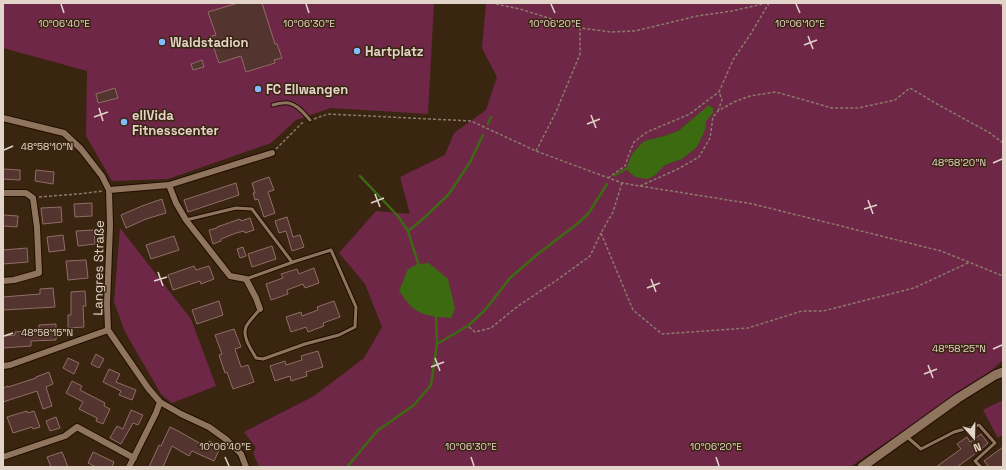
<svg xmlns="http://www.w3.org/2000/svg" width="1006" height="470" viewBox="0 0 1006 470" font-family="'Space Grotesk',sans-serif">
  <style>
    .green { fill: #6f2747; fill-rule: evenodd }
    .water { fill: #3c6a11 }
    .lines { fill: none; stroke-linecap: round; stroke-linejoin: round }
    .stream { stroke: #3c6a11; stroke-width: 2.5 }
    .building { fill: #53342e; stroke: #916d67 }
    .service-casing { stroke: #210d00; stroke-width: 5 }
    .minor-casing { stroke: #210d00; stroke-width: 8 }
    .secondary-casing { stroke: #210d00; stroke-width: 11 }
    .path { stroke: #8c7b6a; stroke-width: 1.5; stroke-dasharray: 3 2; stroke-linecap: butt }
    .service { stroke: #8f755e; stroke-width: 3 }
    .minor { stroke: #8f755e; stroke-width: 6 }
    .secondary { stroke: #8f755e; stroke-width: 9 }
    .ticks { fill: none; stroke: #e2d4c8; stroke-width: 1.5 }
    .poi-dot { fill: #83bcfb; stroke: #3a2510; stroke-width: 1.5 }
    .labels { text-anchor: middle; stroke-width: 3; stroke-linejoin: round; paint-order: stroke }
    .poi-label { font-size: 13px; font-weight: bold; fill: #e2d4c8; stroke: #3a2510; text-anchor: start }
    .street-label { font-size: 13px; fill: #e2d4c8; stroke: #3a2510 }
    .ticks-label { font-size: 10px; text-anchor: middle; fill: #e2d4c8; stroke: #3a2510; stroke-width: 3; stroke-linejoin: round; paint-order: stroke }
  </style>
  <rect width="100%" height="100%" fill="#3a2510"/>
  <!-- green -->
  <path class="green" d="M3,3H434L428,114L331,108L296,120L271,143L168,179L112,181L86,136L87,71L3,48Z
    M486,3H1003V360L991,371L850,467H259L253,453L256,448L244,432L314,396L364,358L382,327L365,284L339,253L376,211L410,214L400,177L445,155L454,133L486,110L497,77L482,48ZM710,105L713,108L705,121V130L682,159L665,165L648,140L664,136L678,131Z
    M120,228L191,319L216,386L172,403L161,394L125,332L114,302Z
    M1003,400V435L998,438L983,410Z"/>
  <!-- water -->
  <path class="water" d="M709,105L713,108V113L706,121L705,130L697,147L682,159L665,165L654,176L647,179L635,177L626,169L632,154L643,142L648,140L664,136L678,131Z
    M429,263L448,279L455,309L451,318C438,317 424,317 413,308C408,304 403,296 399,291L408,269L418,264Z"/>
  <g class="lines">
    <!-- stream -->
    <path class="stream" d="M488,124L491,117
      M615,175L626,169
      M360,176L398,216L408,231L419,266
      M408,231L424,218L449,194L470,162L483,135
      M436,315L437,344
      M347,467L377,431L414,405L431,385L437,344L469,325L485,310L510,278L539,253L577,224L588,214L607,184"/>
  </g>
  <!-- building -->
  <path class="building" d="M238,3H262L275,44H277L282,58L274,60L275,63L246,72L241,56L219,63L210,37L216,35L208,12Z
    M202,60L204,67L193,70L191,64Z
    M115,88L118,98L98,103L96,94Z
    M3,169L20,170V180L3,179Z
    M36,170L54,172L53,184L35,181Z
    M269,177L274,190L268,192L275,213L264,217L258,199L255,200L253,193H255L252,183Z
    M236,183L239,195L188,212L184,200Z
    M162,199L166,213L146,219L126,228L121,215L142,206Z
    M92,203V216L75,217L74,204Z
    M61,207L62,222L43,224L41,208Z
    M3,215L18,216L17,227L3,226Z
    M287,217L293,237L300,235L304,247L292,251L286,231L279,233L275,221Z
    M250,218L254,230L245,233L244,231L236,233L221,239V241L213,244L209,230L217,228V227L240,219L241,221Z
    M94,230L95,244L78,246L76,231Z
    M63,235L65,250L49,252L47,237Z
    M174,236L179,250L151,259L146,245Z
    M272,246L276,259L252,267L248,254Z
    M243,247L246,256L240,258L237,249Z
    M27,248L28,262L3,264V250Z
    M86,260L88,278L68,280L66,261Z
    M194,266L196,270L209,266L214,279L201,284L200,281L173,290L168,275Z
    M314,268L319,283L305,288L303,284L287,290L288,294L271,300L266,284L283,278L281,274L297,269L299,274Z
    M53,288L55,307L3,310V297L40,294V289Z
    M85,291L86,306H83L84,327L68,328V315H71V292Z
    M219,301L223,315L197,324L192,310Z
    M334,301L340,317L323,323L324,326L308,332L306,327L291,332L286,317L301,312L302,316L318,310L317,307Z
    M56,324V340L31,341V346L3,348V336L15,335V332L39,330V325Z
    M234,329L241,347L235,349L241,367L248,365L254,382L233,389L227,372L225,373L219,355L222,354L215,335Z
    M318,351L323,367L306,372L307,376L291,381L290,376L275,381L270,366L285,361L286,365L302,360L301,356Z
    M96,354L104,359L99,368L91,364Z
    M68,358L79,363L74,374L63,368Z
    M109,369L120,374L116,382L136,390L132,400L119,395L121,391L103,382Z
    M49,372L53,384L46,387L52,406L43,409L37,391L3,402V388L8,386V387L36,378V377Z
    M72,381L82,386L80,390L105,403L104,406L110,409L103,424L96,421L97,418L79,409L83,402L66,393Z
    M131,410L143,415L138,425L133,423L121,444L110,438L117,426L123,429Z
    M27,411L28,413L34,411L40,427L33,429L32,427L13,433L7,417Z
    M56,417L60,428L50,431L46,421Z
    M170,427L180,432L206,447L209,441L221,446L214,461L192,451L189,456L172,446L163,467H149L159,445L161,446Z
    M981,434L988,443L979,451L957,467H936L961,449L957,444L967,437L970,442Z
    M1003,447V467H989L984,461Z
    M62,452L68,467H51L47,457Z
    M93,452L114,462L112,467H96L88,463Z"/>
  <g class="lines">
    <!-- service casing -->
    <g class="service-casing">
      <path id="service" d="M273,105C276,104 280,103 283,103C294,101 303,112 310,120
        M186,220L236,208L252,209L292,262
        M246,279L296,261L331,250L356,307L355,327L339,335L305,344L263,359L256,358C251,349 242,337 246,327C247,323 257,313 260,309
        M906,436L921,449L954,432L979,425L995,443L975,461L981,467"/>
    </g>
    <!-- minor casing -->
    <g class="minor-casing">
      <path id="minor" d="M3,118L64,133L81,149L102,176L109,190L110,226L107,304L108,330L148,388L160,402L181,414L209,427L227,440L241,454L246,467
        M169,185L176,203L186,220L230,276L246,279L256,298L260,309
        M109,190L169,185L272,153
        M3,193H26L33,198L37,227L39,273L14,280L3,281
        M3,366L10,365L108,330
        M3,457L65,436L77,427L134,458
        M129,467L156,413L160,402"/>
    </g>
    <!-- secondary casing -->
    <g class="secondary-casing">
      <path id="secondary" d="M862,467L958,398L995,375L1003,372"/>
    </g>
    <!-- path -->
    <path class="path" d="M491,3L520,9L580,28L611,32L635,31L697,16L732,11L767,3
      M1000,3L1003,8
      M718,111L722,100L719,92L733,60L750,35L769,3
      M314,119L328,114L471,121L536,151L622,183L640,186L753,204L941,251L1003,276
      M276,149L302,123L305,122
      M536,151L556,112L580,54V28
      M608,178L625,166L629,154L634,142L647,132L690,114L708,100L719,92
      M622,183L613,212L601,233L633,310L662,334L748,328L802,311H823L914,288L970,262
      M640,186L678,169L699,157L710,138L713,117L718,111L734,102L750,96L776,92L832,108H858L895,100L910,88L937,104L990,133L1003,143
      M39,197L78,194L103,191
      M469,327L475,332L491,328L518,306L557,280L590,256L601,233"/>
    <!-- service -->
    <use href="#service" class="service"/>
    <!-- minor -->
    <use href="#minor" class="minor"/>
    <!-- secondary -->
    <use href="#secondary" class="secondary"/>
  </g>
  <!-- ticks -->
  <path class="ticks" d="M61,4L64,13M306,4L309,13M551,4L555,13M796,4L800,13M808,36L813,49M804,45L817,40M99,108L103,121M591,115L596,128M94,117L108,112M587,124L600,119M4,150L13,146M993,163L1002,159M375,194L380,207M868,200L873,214M371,203L384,198M864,209L877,205M158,272L163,286M651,279L656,292M154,281L167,277M647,288L660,283M4,336L13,333M993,349L1002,345M435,358L440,371M928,365L933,378M431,367L444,362M924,374L937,369M225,457L229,466M471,457L474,466M716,457L719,466"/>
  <!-- markers -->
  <g class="poi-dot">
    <circle cx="162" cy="42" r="4"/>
    <circle cx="357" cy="51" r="4"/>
    <circle cx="258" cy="89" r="4"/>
    <circle cx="124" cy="122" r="4"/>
  </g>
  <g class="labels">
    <!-- poi labels -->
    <g class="poi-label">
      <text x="170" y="47">Waldstadion</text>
      <text x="365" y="56">Hartplatz</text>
      <text x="266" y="94">FC Ellwangen</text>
      <text x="132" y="120">ellVida<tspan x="132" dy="15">Fitnesscenter</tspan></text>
    </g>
    <!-- street labels -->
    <g class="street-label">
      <text transform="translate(98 268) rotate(-89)" y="5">Langres Straße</text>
    </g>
  </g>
  <g class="ticks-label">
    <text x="64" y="27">10°06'40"E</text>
    <text x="309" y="27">10°06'30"E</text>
    <text x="555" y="27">10°06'20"E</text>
    <text x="800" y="27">10°06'10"E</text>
    <text x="47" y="150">48°58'10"N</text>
    <text x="959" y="166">48°58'20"N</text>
    <text x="47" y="336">48°58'15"N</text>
    <text x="959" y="352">48°58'25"N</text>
    <text x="225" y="450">10°06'40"E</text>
    <text x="471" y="450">10°06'30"E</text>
    <text x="716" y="450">10°06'20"E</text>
  </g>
  <!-- border -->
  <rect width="1006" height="470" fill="none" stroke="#e2d4c8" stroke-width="8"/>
  <!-- north arrow -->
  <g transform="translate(974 438) rotate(160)" stroke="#3a2510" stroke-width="3" paint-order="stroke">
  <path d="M0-3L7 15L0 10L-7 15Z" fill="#e2d4c8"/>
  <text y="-6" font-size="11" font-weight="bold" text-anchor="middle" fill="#e2d4c8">N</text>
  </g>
</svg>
